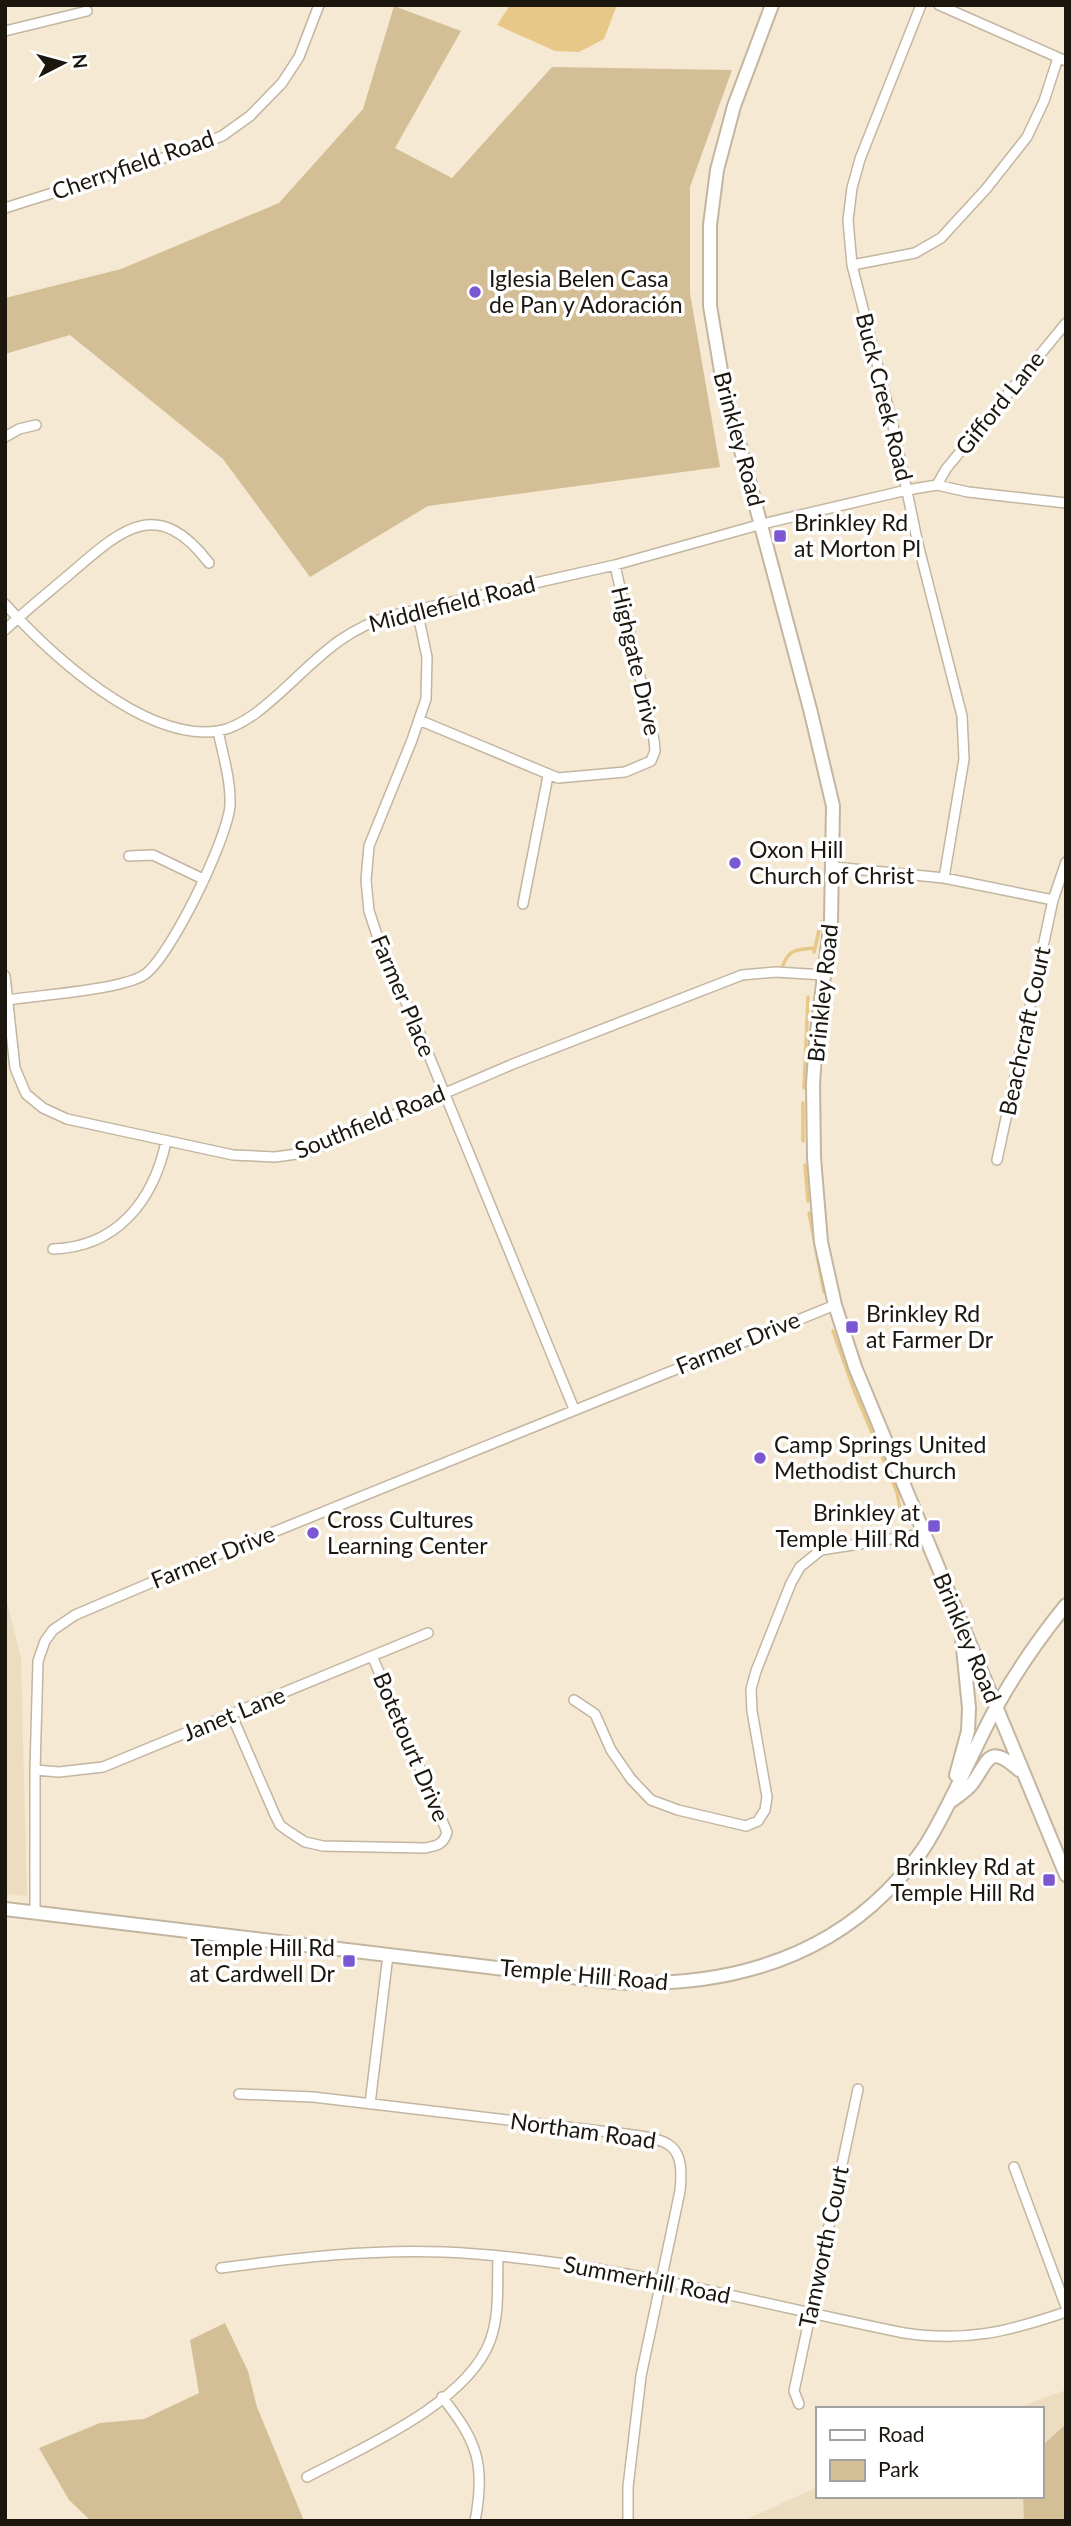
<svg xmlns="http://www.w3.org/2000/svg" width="1071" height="2526" viewBox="0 0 1071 2526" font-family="Lato,sans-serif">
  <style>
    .built { fill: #ecddc0 }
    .green { fill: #d4be95 }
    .water { fill: #e8c889 }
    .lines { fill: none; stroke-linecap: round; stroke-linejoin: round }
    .stream { stroke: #e8c889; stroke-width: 3.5 }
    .street-casing { stroke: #c2b6a1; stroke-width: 12 }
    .secondary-casing { stroke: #c2b6a1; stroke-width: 16 }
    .street { stroke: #fff; stroke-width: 9 }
    .secondary { stroke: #fff; stroke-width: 12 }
    .poi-dot { fill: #7b57d1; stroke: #fff; stroke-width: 2.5 }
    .labels { text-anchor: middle; stroke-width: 7; stroke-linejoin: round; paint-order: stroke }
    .street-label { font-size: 23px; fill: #1b170f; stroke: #fff }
    .poi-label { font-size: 23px; fill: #1b170f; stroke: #fff; text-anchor: start }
  </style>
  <rect width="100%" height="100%" fill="#f5e9d3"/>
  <!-- built -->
  <path class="built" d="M5,1594L21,1658L27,1896L5,1894Z
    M1066,2390V2521H743L817,2487V2496H1041V2409H1014Z"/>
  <!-- green -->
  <path class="green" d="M394,6L461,31L395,148L452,178L552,67L732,70L690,187V293L720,467L428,506L310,577L223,459L70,335L5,354V298L121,269L279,203L363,109Z
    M225,2323L248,2371L257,2407L304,2521H91L69,2500L39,2448L100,2423L144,2419L199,2393L190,2340Z
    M1066,2424V2521H1024L1023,2496H1041V2447Z"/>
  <!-- water -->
  <path class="water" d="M510,5H617L604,39L579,52L555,51L497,25Z"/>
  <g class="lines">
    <!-- stream -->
    <path class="stream" d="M814,952L821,922
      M783,965C790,948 797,950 814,948
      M804,1088L808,997
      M803,1141V1103
      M805,1165L808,1201
      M809,1213L824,1292
      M833,1331L854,1390L897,1492L900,1508"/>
    <!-- street casing -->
    <g class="street-casing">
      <path id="street" d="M921,5L860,159L852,188L848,220L852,265L895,434L918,544L962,716L964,759L944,878
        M939,5L1066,61
        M5,31L87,11
        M5,208L179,153L222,136L250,116L282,83L299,57L319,5
        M852,265L915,253L941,238L986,189L1027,137L1044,101L1058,58
        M5,437L19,429L36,425
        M937,485L946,469L1066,323
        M5,604C50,654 145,742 218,731C232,729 245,721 256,713C306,675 329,633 394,615L615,565L762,524L907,490L937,485L968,492L1066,503
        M417,610L427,657L426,699L412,740L369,846L366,880L369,911L384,956L414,1019L574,1409
        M5,630C26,610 49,592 71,573C121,530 157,495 209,563
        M419,720L558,778L625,772L651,761L655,751L654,740L615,565
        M129,856L153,855L203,879
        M834,867L944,878L1053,900
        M523,904L548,776
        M5,976L15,1068L26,1094L43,1108L67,1119L233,1155L275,1157L304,1153L317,1148L513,1064L742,975L776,972L824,975
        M8,1000C40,995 120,990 144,975C170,958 228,838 230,805C231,781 223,755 218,731
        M997,1160L1053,900L1066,862
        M53,1249C117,1247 153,1201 166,1142
        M574,1700L595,1714L611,1750L631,1779L651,1800L678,1810L746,1826L758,1821L765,1810L767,1797L752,1711L751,1689L756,1671L791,1583L800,1567L821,1550L922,1534
        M232,1716L275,1815L280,1825L288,1831L305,1842L323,1846L425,1848C437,1846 444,1844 447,1832L373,1658
        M35,1770L59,1772L103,1767L428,1633
        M35,1912V1770L38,1661L45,1641L53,1630L75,1615L202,1561L835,1305
        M239,2094L313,2097L626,2134C670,2140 685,2143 680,2191L641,2376L628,2487V2521
        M370,2104L388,1955
        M1014,2167L1066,2307
        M221,2268C295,2258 369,2249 444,2252C599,2259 752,2302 904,2333C966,2342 1007,2332 1066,2312
        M442,2397C477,2441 486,2464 475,2521
        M799,2404L794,2391L858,2089
        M307,2477C362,2448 467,2403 490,2341C500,2315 497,2284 498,2256"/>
    </g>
    <!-- secondary casing -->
    <g class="secondary-casing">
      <path id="secondary" d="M772,5L734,106L717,170L710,225V306L723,383L810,709L833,806L831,920L816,1040L813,1084L814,1158L821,1242L835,1305L855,1367L1066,1875
        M956,1775L968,1731L969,1708L962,1638
        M953,1800C959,1795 966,1791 971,1785C989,1762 987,1742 1019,1770
        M5,1909L613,1982C713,1988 813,1965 886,1892C901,1877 916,1861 927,1843C954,1799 972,1751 997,1706C1017,1670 1040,1637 1066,1605"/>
    </g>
    <!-- street -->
    <use href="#street" class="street"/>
    <!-- secondary -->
    <use href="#secondary" class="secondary"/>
  </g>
  <!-- markers -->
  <g class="poi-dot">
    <circle cx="475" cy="292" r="7"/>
    <rect x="773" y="529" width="14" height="14" rx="3.5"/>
    <circle cx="735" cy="863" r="7"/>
    <rect x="845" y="1320" width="14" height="14" rx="3.5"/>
    <circle cx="760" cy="1458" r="7"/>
    <rect x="927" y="1519" width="14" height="14" rx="3.5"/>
    <circle cx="313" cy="1533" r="7"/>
    <rect x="1042" y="1873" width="14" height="14" rx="3.5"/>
    <rect x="342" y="1954" width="14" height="14" rx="3.5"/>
  </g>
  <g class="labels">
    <!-- street labels -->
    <g class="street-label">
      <text transform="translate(133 165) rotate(-19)" y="8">Cherryfield Road</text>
      <text transform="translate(884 397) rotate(76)" y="8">Buck Creek Road</text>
      <text transform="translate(1000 403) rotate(-51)" y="8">Gifford Lane</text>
      <text transform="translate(739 439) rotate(75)" y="8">Brinkley Road</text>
      <text transform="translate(452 604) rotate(-14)" y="8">Middlefield Road</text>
      <text transform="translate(636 661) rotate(77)" y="8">Highgate Drive</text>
      <text transform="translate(823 993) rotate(-84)" y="8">Brinkley Road</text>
      <text transform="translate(403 996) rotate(67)" y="8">Farmer Place</text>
      <text transform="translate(1025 1031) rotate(-78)" y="8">Beachcraft Court</text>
      <text transform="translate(370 1122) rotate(-22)" y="8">Southfield Road</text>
      <text transform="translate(738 1343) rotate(-22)" y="8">Farmer Drive</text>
      <text transform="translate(213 1557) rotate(-22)" y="8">Farmer Drive</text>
      <text transform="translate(967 1638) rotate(67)" y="8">Brinkley Road</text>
      <text transform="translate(234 1714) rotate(-22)" y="8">Janet Lane</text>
      <text transform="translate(411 1747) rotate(67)" y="8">Botetourt Drive</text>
      <text transform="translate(584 1975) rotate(5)" y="8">Temple Hill Road</text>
      <text transform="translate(583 2131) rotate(8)" y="8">Northam Road</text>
      <text transform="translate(824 2247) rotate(-78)" y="8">Tamworth Court</text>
      <text transform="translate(647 2280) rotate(11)" y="8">Summerhill Road</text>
    </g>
    <!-- poi labels -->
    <g class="poi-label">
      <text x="489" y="287">Iglesia Belen Casa<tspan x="489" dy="26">de Pan y Adoración</tspan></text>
      <text x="794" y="531">Brinkley Rd<tspan x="794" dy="26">at Morton Pl</tspan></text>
      <text x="749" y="858">Oxon Hill<tspan x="749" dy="26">Church of Christ</tspan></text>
      <text x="866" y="1322">Brinkley Rd<tspan x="866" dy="26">at Farmer Dr</tspan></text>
      <text x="774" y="1453">Camp Springs United<tspan x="774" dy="26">Methodist Church</tspan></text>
      <text x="920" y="1521" text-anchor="end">Brinkley at<tspan x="920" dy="26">Temple Hill Rd</tspan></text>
      <text x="327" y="1528">Cross Cultures<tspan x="327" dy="26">Learning Center</tspan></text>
      <text x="1035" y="1875" text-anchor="end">Brinkley Rd at<tspan x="1035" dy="26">Temple Hill Rd</tspan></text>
      <text x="335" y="1956" text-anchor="end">Temple Hill Rd<tspan x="335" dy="26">at Cardwell Dr</tspan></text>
    </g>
  </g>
  <!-- border -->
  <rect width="1071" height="2526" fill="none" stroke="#1b170f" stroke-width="14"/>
  <!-- legend -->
  <rect x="816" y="2407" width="228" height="91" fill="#ffffff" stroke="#a4a29f" stroke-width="2"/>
  <rect x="830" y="2430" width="35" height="10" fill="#ffffff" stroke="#a4a29f" stroke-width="2"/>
  <text x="878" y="2442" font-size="21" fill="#1b170f">Road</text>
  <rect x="830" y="2460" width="35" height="21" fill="#d4be95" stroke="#a4a29f" stroke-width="2"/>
  <text x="878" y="2477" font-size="21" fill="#1b170f">Park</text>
  <!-- north arrow -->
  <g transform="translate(63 63) rotate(84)" stroke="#ffffff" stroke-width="5" paint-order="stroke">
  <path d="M0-5L12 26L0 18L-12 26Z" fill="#1b170f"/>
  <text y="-10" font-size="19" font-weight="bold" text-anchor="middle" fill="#1b170f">N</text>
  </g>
</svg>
